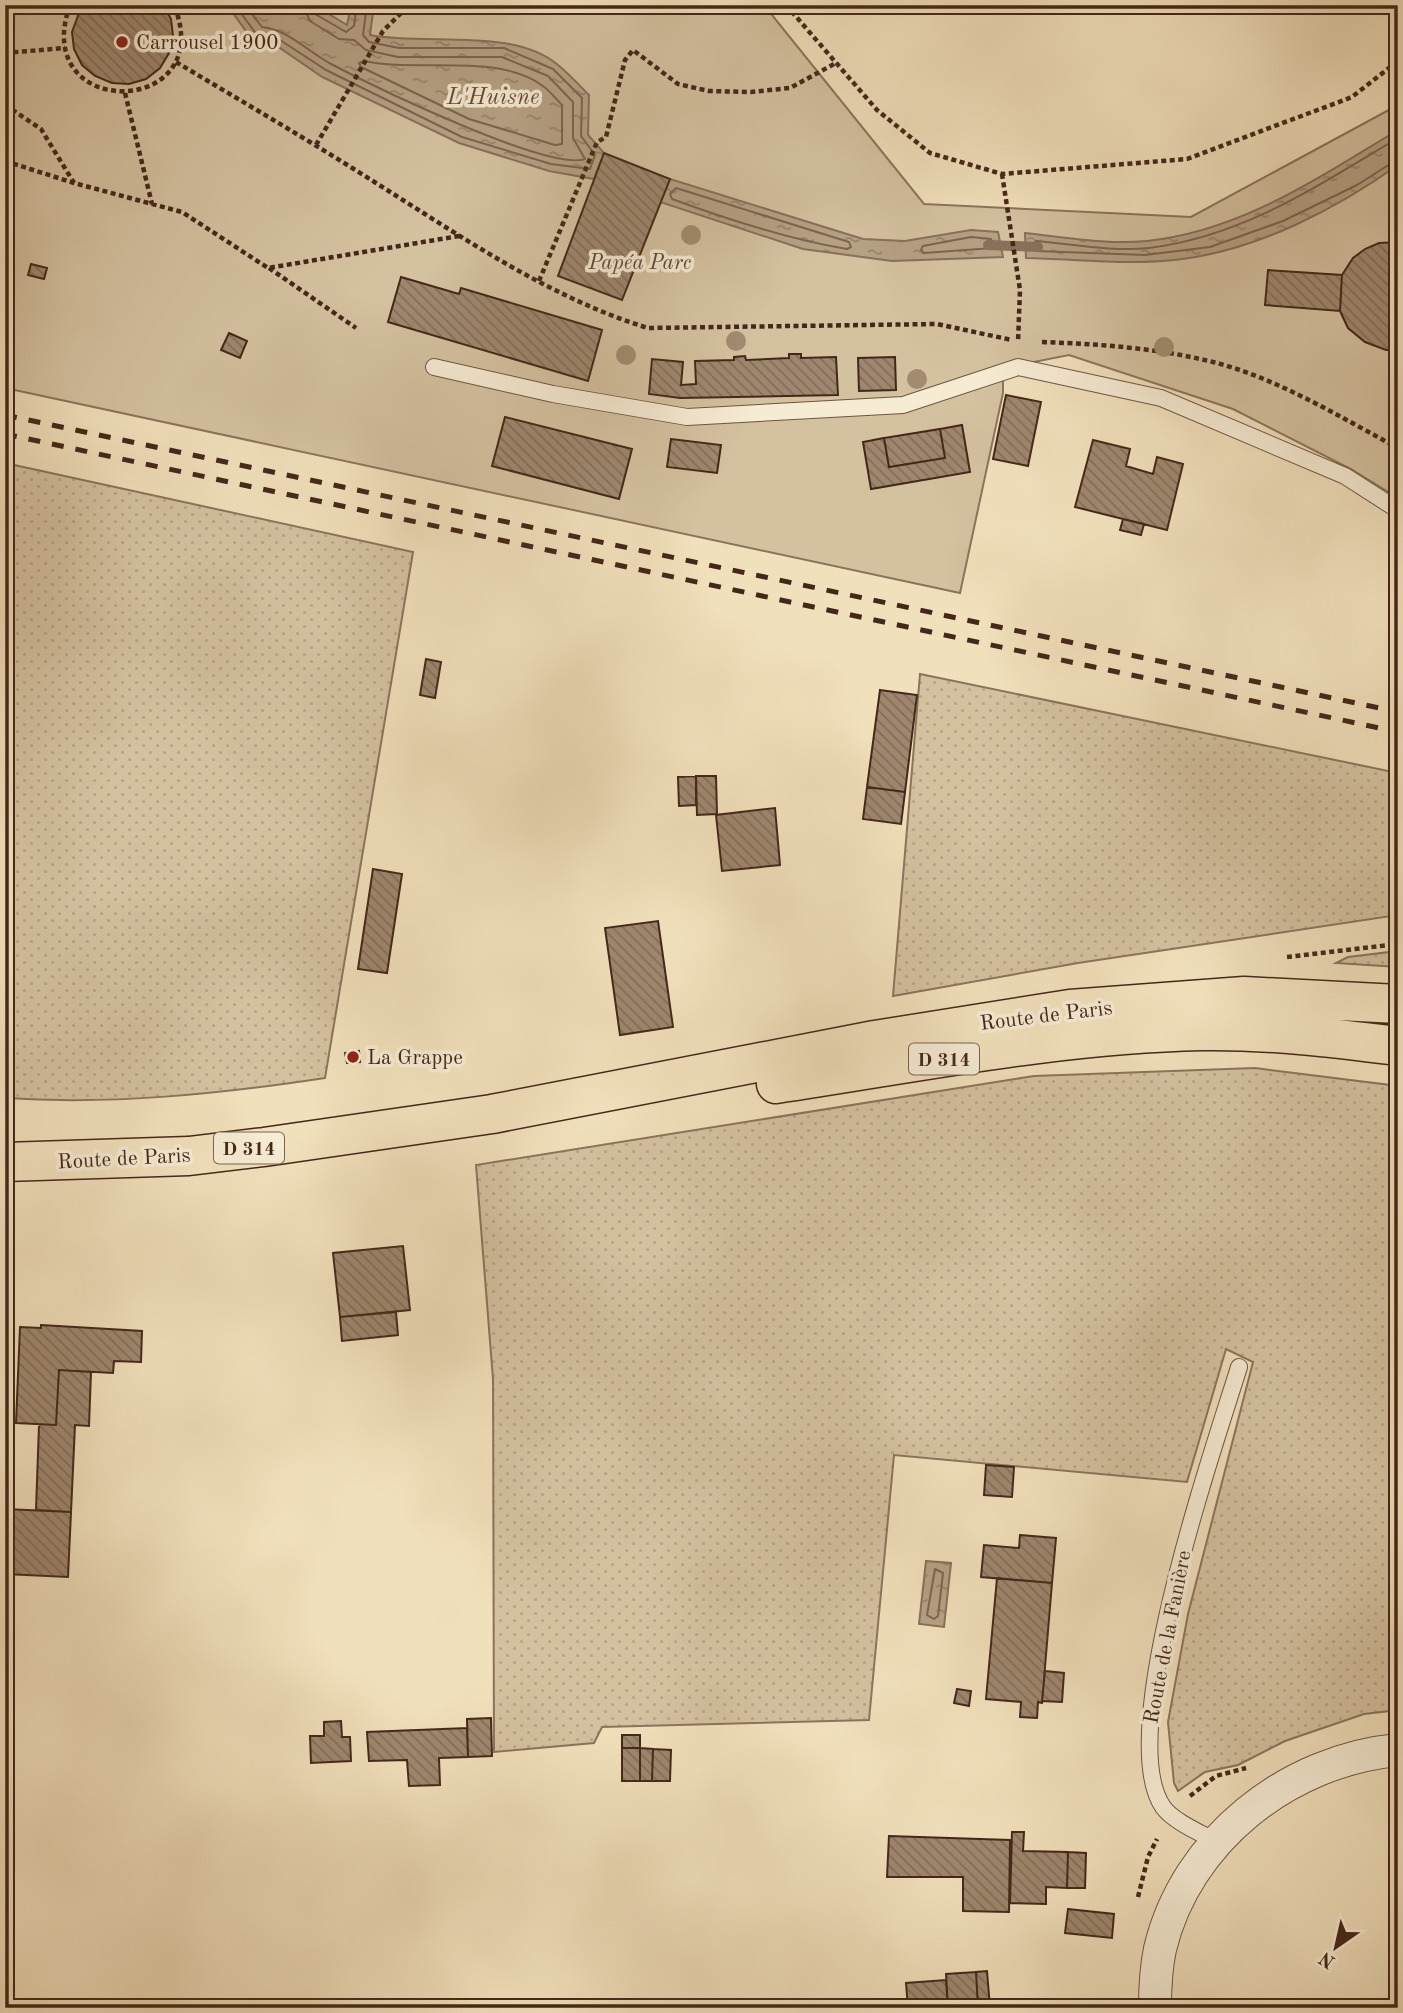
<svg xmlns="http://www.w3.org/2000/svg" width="1403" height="2013" viewBox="0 0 1403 2013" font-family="'Old Standard TT',serif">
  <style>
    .grass { fill: url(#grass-dots); stroke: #8c745c; stroke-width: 2 }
    .park { fill: #d4c1a0; stroke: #8c745c; stroke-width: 2 }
    .water { fill: url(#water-ripples); stroke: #88705a; stroke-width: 2 }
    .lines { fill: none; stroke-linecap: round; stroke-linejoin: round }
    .shore { stroke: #7d644f; stroke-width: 2 }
    .stream { stroke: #88705a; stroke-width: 10 }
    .building { fill: url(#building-back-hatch); stroke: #442719; stroke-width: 2 }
    .service-casing { stroke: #6f5542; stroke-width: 18 }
    .minor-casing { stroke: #6f5542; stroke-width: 34 }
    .primary-casing { stroke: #442719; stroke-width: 41 }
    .path { stroke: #442719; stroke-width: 4.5; stroke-dasharray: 5 3.5; stroke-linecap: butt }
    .service { stroke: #f6ebd3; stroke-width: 16 }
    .minor { stroke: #f6ebd3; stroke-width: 32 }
    .primary { stroke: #f1e0bc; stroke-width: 38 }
    .rail { stroke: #442719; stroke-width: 5; stroke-dasharray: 12 12; stroke-linecap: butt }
    .tree { fill: #a28b71 }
    .poi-dot { fill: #8f2418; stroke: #f6ebd3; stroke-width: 2.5 }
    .labels { text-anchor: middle; stroke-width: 7; stroke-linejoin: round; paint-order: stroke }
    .shield { fill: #f6ebd3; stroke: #796251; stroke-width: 2 }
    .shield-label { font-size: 19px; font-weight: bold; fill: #442719 }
    .poi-label { font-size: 21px; fill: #442719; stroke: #f6ebd3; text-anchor: start }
    .park-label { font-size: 21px; font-style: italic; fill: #614634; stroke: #f6ebd3 }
    .street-label { font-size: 21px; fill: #442719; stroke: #f6ebd3 }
    .water-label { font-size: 23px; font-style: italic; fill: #664c39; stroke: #f6ebd3 }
  </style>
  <defs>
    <pattern id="grass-dots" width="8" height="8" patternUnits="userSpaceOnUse" patternTransform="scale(1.75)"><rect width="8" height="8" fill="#d4c1a0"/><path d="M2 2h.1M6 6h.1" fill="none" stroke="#b7a689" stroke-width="1.8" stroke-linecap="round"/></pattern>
    <pattern id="water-ripples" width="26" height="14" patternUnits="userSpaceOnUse" patternTransform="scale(1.75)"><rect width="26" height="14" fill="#b6a185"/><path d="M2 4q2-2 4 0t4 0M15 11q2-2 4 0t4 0" fill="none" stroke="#96836c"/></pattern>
    <pattern id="building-back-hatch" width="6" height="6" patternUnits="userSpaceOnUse" patternTransform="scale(1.75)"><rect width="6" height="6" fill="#9e876e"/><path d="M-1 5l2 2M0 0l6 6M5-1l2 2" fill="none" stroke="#826e5a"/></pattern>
  </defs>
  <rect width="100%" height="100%" fill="#f1e0bc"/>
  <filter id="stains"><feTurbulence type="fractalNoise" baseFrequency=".00286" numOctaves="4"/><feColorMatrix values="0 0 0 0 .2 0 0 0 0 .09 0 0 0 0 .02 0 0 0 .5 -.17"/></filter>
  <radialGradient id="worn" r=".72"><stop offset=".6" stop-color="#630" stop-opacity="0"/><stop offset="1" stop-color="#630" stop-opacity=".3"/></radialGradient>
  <!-- grass -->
  <path class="grass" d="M5,463L413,552L325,1078C220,1094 112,1105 5,1098Z
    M920,674L1398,773V915L1078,963L893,996Z
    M1398,951V967L1336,963L1348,957Z
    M1255,1068L1398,1086V1710L1364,1714L1285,1741L1238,1765L1205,1772L1178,1791L1174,1783L1168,1722L1188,1614L1253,1362L1226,1349L1187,1482L894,1455L869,1720L602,1727L594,1743L494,1752L493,1379L476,1165L1034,1076Z"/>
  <!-- park -->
  <path class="park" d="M5,5H764L924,204L1191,217L1398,105V498L1351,469L1233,409L1069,355L1003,368V393L960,593L5,388Z"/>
  <!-- water -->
  <path class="water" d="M227,5H314L347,25L351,5H374L370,35C427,46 513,27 558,65C569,74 579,85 589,95L588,135L604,153L594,179L549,171L459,143L322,77L274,44L254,42Z
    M1398,130V165C1336,209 1259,249 1183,259C1132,266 1078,259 1026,258L1025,233C1064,237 1108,245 1147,241C1242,231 1319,177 1398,130Z
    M670,179L863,239L905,241L971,230L998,232L1003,257L892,261L803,249L660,202Z
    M926,1561L951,1563L944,1627L919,1624Z"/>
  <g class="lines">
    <!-- shore -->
    <path class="shore" d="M235,5L257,35L277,38L326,70L462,137L551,164L590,169L595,155L581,136L582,98L553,69L504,48H399L369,42L363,35L367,5
      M245,5L262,27C289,30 307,51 331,64C371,85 549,172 585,159L573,138V102L548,76L502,57H398L366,50L354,40L339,39L310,21L303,5
      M312,5L315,14L346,32L354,26L357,5
      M364,61C418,73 497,52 543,86C550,91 556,99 562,105V144L555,145L469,119L361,67L359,63Z
      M1398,138C1317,186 1244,236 1149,248C1113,252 1072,244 1036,241L1032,249L1036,251L1145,255L1210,247L1283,221L1357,185L1398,159
      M676,188L849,242L851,247L847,249C787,239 729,220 672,199L670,194Z
      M971,237L991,239L993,248L924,253L921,250L923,246Z
      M935,1569L943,1573L938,1616L934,1619L927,1615Z"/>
    <!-- stream -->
    <path class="stream" d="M988,245L1038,247"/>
  </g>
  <!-- building -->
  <path class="building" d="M82,5H163L171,19L173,36L169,53L160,68L146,79L129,84L112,83L95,76L82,65L74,49L72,32Z
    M604,153L670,179L622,300L558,276Z
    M1397,242L1398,349L1386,350L1365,342L1348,328L1340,311L1342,275L1353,258L1365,249L1379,243Z
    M31,264L47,268L44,279L28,275Z
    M1268,270L1342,275L1340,311L1265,305Z
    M401,277L459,294L461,288L602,330L588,381L388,322Z
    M229,333L247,341L240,358L221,350Z
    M789,354H801V358L836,357L838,395L680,398L649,394L652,359L683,362L681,385L696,384L695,361L734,360V357L745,356L746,360L789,358Z
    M895,357L896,390L859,391L858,358Z
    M1006,395L1041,402L1028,466L993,459Z
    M505,417L632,449L619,499L492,466Z
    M962,425L970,472L871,489L863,442L884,438L889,467L945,458L940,429Z
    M940,429L945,458L889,467L884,438Z
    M671,439L721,445L717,473L667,467Z
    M1093,440L1130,449L1126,466L1153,474L1157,457L1183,464L1167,530L1075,507Z
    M1123,519L1144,524L1141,535L1120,530Z
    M426,659L441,662L435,698L420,695Z
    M880,690L917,695L905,792L867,787Z
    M696,776V805L679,806L678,777Z
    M696,776H716L717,814L697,815Z
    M867,787L905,792L901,824L863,819Z
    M775,808L780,865L722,871L716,815Z
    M373,869L402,874L387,973L358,969Z
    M658,921L673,1027L620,1035L605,928Z
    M359,1051L360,1062L347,1063L345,1053Z
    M403,1246L410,1310L340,1317L333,1253Z
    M396,1312L398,1335L342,1341L340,1317Z
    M41,1325L142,1331L141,1362L114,1361L113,1373L59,1370L56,1425L16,1423L20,1327L41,1328Z
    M59,1370L91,1372L89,1426L75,1425L71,1512L36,1510L39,1425H56Z
    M986,1465L1014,1467L1012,1497L984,1495Z
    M5,1509L71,1512L68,1577L5,1574Z
    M1020,1535L1056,1538L1052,1583L981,1577L984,1545L1019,1548Z
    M997,1578L1052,1583L1042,1703L1038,1702L1037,1718L1020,1717L1021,1702L986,1699Z
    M1045,1671L1064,1673L1062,1702L1042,1701Z
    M957,1689L971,1691L969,1706L954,1703Z
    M491,1718L492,1756L468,1757L467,1719Z
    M341,1721L342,1737H350L351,1761L311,1763L310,1736H324V1722Z
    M467,1728L468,1757L439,1758L440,1785L409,1786L407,1760L369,1761L367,1732Z
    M622,1735H640V1748H622Z
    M622,1748H640V1781H622Z
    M640,1748L653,1749L652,1781H640Z
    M653,1749L671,1750L670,1781H652Z
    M1012,1832H1024L1023,1851L1068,1852L1067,1888L1046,1887V1904L1010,1903Z
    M889,1836L1010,1840L1009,1912L963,1911V1877H887Z
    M1068,1852L1086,1853L1085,1888H1067Z
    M1068,1909L1114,1914L1112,1938L1065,1933Z
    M987,1971L990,2007H978L976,1972Z
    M976,1972L978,2007L948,2008L946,1974Z
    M946,1980L948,2008H908L906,1983Z"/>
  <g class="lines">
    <!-- service casing -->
    <g class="service-casing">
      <path id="service" d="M434,367L553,394L687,417L903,405L1018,367L1161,398L1345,476L1398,510
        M1217,1842C1201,1833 1174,1822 1163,1807C1114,1736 1213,1451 1239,1367"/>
    </g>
    <!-- minor casing -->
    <g class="minor-casing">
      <path id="minor" d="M1155,2008C1155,1989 1156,1968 1160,1949C1186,1840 1288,1760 1398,1750"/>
    </g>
    <!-- primary casing -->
    <g class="primary-casing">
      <path id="primary" d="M776,1084C917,1063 1059,1034 1202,1031C1268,1030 1333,1038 1398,1046
        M5,1162L189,1156L264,1147L492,1114L875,1040L1070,1009L1244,996L1398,1004"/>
    </g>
    <!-- path -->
    <path class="path" d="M70,5C28,122 220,118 174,5
      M378,5H388
      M786,5L877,110L930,153L1002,174L1187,159L1352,97L1398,61
      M5,53L65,48
      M176,62C243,102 310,141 376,183C462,237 550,298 648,328L937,324L1012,340
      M125,93L152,204
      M5,105L41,129L74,183L182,212L268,268L459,236
      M316,145L383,31L409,5
      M5,161L74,183
      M1002,174L1020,290L1018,342
      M269,268L356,328
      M539,281L597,142L606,137L625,60L633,50L678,84L709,91L751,92L790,88L836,63
      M1042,342C1099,344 1157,348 1213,362C1277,378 1340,417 1398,448
      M1287,957L1398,944
      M1190,1796L1216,1776L1246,1768
      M1138,1897L1148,1857L1157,1839"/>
    <!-- service -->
    <use href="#service" class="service"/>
    <!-- minor -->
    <use href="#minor" class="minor"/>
    <!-- primary -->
    <use href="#primary" class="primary"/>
    <!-- rail -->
    <path class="rail" d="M5,415L1398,712
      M5,434L1398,732"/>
  </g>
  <!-- trees -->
  <g class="tree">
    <circle cx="691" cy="235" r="10"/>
    <circle cx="736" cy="341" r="10"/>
    <circle cx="1164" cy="347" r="10"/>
    <circle cx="626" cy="355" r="10"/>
    <circle cx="917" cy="379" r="10"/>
  </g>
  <!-- markers -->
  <g class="poi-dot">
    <circle cx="122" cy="42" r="7"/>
    <circle cx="353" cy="1057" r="7"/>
  </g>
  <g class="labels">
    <!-- shield labels -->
    <g class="shield">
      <rect x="909" y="1043.5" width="70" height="31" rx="5"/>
      <rect x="214" y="1132.5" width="70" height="31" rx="5"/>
    </g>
    <g class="shield-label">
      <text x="944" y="1066">D 314</text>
      <text x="249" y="1155">D 314</text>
    </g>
    <!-- poi labels -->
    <g class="poi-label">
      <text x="136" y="49">Carrousel 1900</text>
      <text x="367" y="1064">La Grappe</text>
    </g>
    <!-- park labels -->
    <g class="park-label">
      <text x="640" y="269">Papéa Parc</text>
    </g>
    <!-- street labels -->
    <g class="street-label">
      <text transform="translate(1046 1015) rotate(-7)" y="7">Route de Paris</text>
      <text transform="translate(124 1158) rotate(-3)" y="7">Route de Paris</text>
      <text transform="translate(1167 1637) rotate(-79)" y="7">Route de la Fanière</text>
    </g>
    <!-- water labels -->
    <g class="water-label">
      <text x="493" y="104">L'Huisne</text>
    </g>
  </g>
  <!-- margin -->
  <rect width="1403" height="2013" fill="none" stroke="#f1e0bc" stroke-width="28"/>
  <rect x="7" y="7" width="1389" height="1999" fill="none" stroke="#442719" stroke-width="3.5"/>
  <rect x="14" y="14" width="1375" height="1985" fill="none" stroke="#442719" stroke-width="2"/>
  <!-- north arrow -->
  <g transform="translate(1336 1947) rotate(214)" stroke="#f6ebd3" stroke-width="5" paint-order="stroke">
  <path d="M0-5L12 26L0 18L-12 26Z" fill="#442719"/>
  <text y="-10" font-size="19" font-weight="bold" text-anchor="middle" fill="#442719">N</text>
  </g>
  <rect width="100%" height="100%" filter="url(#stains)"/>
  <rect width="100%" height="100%" fill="url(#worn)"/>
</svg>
